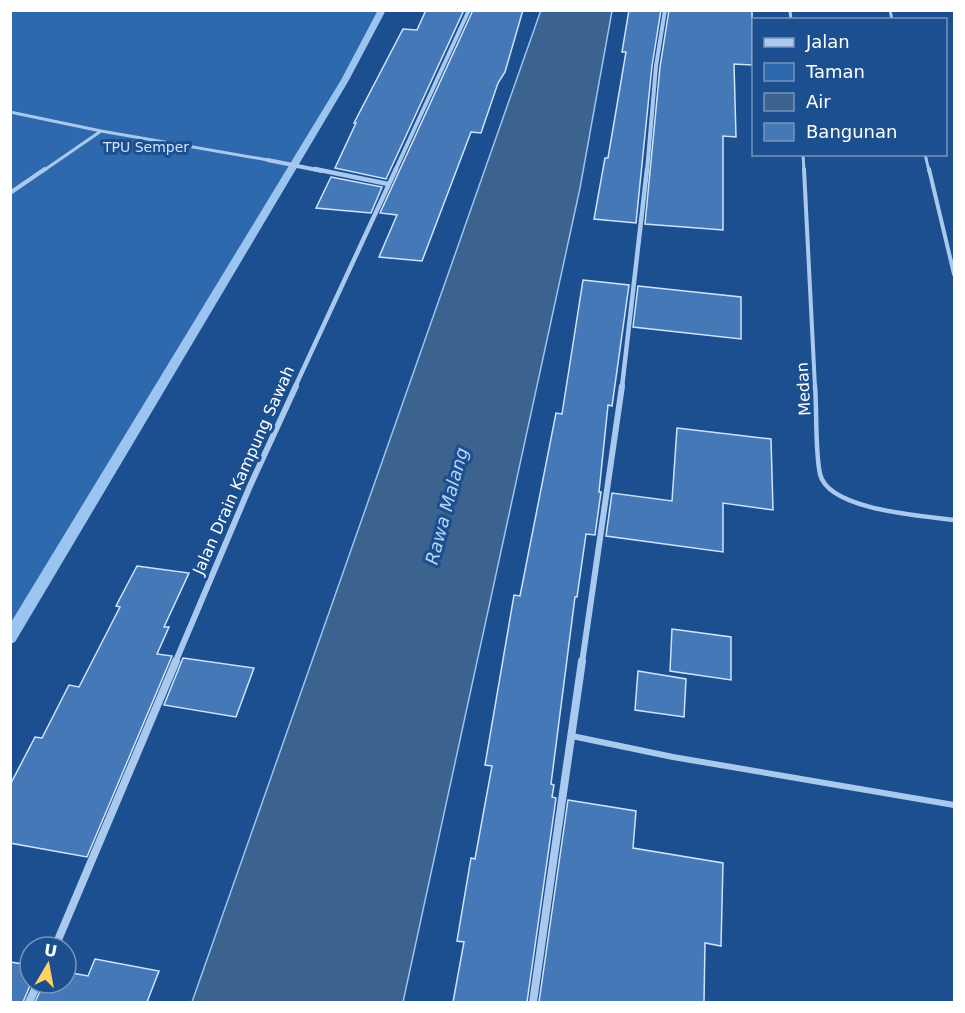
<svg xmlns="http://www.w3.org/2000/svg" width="965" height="1013" viewBox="0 0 965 1013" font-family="'DejaVu Sans',sans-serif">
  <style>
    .green { fill: #2e69ad }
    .water { fill: #3c6290; stroke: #9cc4f0; stroke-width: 1.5 }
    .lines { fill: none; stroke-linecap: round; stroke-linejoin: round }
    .stream { fill: #9cc4f0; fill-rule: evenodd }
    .building { fill: #4478b7; stroke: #cfe3fa; stroke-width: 1.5 }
    .service-far3 { stroke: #a9c9ee; stroke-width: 3 }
    .service-far2 { stroke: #a9c9ee; stroke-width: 4 }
    .service-far1 { stroke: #a9c9ee; stroke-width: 4.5 }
    .service { stroke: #a9c9ee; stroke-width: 6 }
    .minor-far3 { stroke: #a9c9ee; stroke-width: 4 }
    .minor-far2 { stroke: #a9c9ee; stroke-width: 4.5 }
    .minor-far1 { stroke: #a9c9ee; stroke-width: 6 }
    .minor { stroke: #a9c9ee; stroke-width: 8 }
    .labels { text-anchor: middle; stroke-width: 6; stroke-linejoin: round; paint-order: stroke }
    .far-park-label { font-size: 14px; fill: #cfe3fa; stroke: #1b4f8f }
    .street-label { font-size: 16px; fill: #fff; stroke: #1b4f8f }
    .water-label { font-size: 18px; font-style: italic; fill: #b5d3f5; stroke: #1b4f8f }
  </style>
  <rect width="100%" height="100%" fill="#1b4f8f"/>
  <!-- green -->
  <path class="green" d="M11,11H382L345,80L11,638Z"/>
  <!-- water -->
  <path class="water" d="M541,10L612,11L580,188L403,1002H192Z"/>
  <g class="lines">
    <!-- stream -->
    <path class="stream" d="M378,10H386L349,80L15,642L10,644V624L341,80Z"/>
  </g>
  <!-- building -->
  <path class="building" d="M426,10H464L386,179L335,168L356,123H354L403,29L417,30Z
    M473,10H523L505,72L498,83L481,133L471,132L422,261L379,257L397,215L380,213Z
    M629,10H661L652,66L636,223L594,219L605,158H608L626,52H622Z
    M669,10H752V65L734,64L736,137L723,136V230L645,224L660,67Z
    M331,177L382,187L371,213L316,208Z
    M583,280L629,285L612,406L608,405L599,492H601L595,535L586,534L577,597H575L551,784L554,785L552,797L556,798L527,1002H453L464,942L457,941L471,858L475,859L492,766L485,765L514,595L520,596L556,413L562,414Z
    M638,286L741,297V339L633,327Z
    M677,428L771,439L773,510L723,503V552L606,536L612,493L672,501Z
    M137,566L189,573L164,627H169L157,654L172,656L87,857L10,843V785L35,737L42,738L69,685L79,687L120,607L116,606Z
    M672,629L731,637V680L670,671Z
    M183,658L254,668L236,717L164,705Z
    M638,671L686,679L684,717L635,710Z
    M568,800L636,811L633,848L723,863L721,946L705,943L704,1002H539Z
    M95,959L159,971L147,1002H35L44,983H66V972L88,976Z
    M10,962L30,965L31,983L23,1002H10Z"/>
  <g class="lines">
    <!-- service-far3 -->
    <path class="service-far3" d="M790,10L791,20
      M890,10L892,20
      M10,112L101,131L268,160
      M803,154L804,171
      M925,154L929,171
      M43,171L101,131"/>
    <!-- service-far2 -->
    <path class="service-far2" d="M804,169L815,387
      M929,169L954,274
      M10,193L45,169"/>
    <!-- service-far1 -->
    <path class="service-far1" d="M815,386C817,411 815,451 820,474C828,510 923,516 954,520"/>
    <!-- service -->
    <path class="service" d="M572,736L673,757L954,805"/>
    <!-- minor-far3 -->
    <path class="minor-far3" d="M268,160L322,171
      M395,171L469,10
      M647,171L656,66L665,10"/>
    <!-- minor-far2 -->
    <path class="minor-far2" d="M315,169L388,184
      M295,387L396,169
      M622,387L647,169"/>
    <!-- minor-far1 -->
    <path class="minor-far1" d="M175,663L250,486L296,386
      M582,663L622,386"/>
    <!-- minor -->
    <path class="minor" d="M55,947L176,661
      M29,1002L38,983
      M533,1002L582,661"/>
  </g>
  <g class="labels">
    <!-- far-park labels -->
    <g class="far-park-label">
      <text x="146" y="152">TPU Semper</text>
    </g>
    <!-- street labels -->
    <g class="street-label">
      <text transform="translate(803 389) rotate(-93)" y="6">Medan</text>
      <text transform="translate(243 470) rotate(-66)" y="6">Jalan Drain Kampung Sawah</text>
    </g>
    <!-- water labels -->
    <g class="water-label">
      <text transform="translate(447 506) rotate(-75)" y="6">Rawa Malang</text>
    </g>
  </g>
  <!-- border -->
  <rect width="965" height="1013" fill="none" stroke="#ffffff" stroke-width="24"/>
  <!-- legend -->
  <rect x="752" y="18" width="195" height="138" fill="#1b4f8f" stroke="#7695bc" stroke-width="1.5"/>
  <rect x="764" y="38" width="30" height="9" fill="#a9c9ee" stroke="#7695bc" stroke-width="1.5"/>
  <text x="806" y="48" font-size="18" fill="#ffffff">Jalan</text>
  <rect x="764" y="63" width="30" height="18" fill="#2e69ad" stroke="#7695bc" stroke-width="1.5"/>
  <text x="806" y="78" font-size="18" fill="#ffffff">Taman</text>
  <rect x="764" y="93" width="30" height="18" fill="#3c6290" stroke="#7695bc" stroke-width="1.5"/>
  <text x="806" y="108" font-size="18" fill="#ffffff">Air</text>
  <rect x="764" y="123" width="30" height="18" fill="#4478b7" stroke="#7695bc" stroke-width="1.5"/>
  <text x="806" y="138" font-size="18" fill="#ffffff">Bangunan</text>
  <!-- north arrow -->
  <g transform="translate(48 965) rotate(10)"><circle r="28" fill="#1b4f8f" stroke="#7695bc" stroke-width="1.5"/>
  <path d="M0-4.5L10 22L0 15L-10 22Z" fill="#ffd166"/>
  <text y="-9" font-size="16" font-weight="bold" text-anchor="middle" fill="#ffffff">U</text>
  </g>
</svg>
